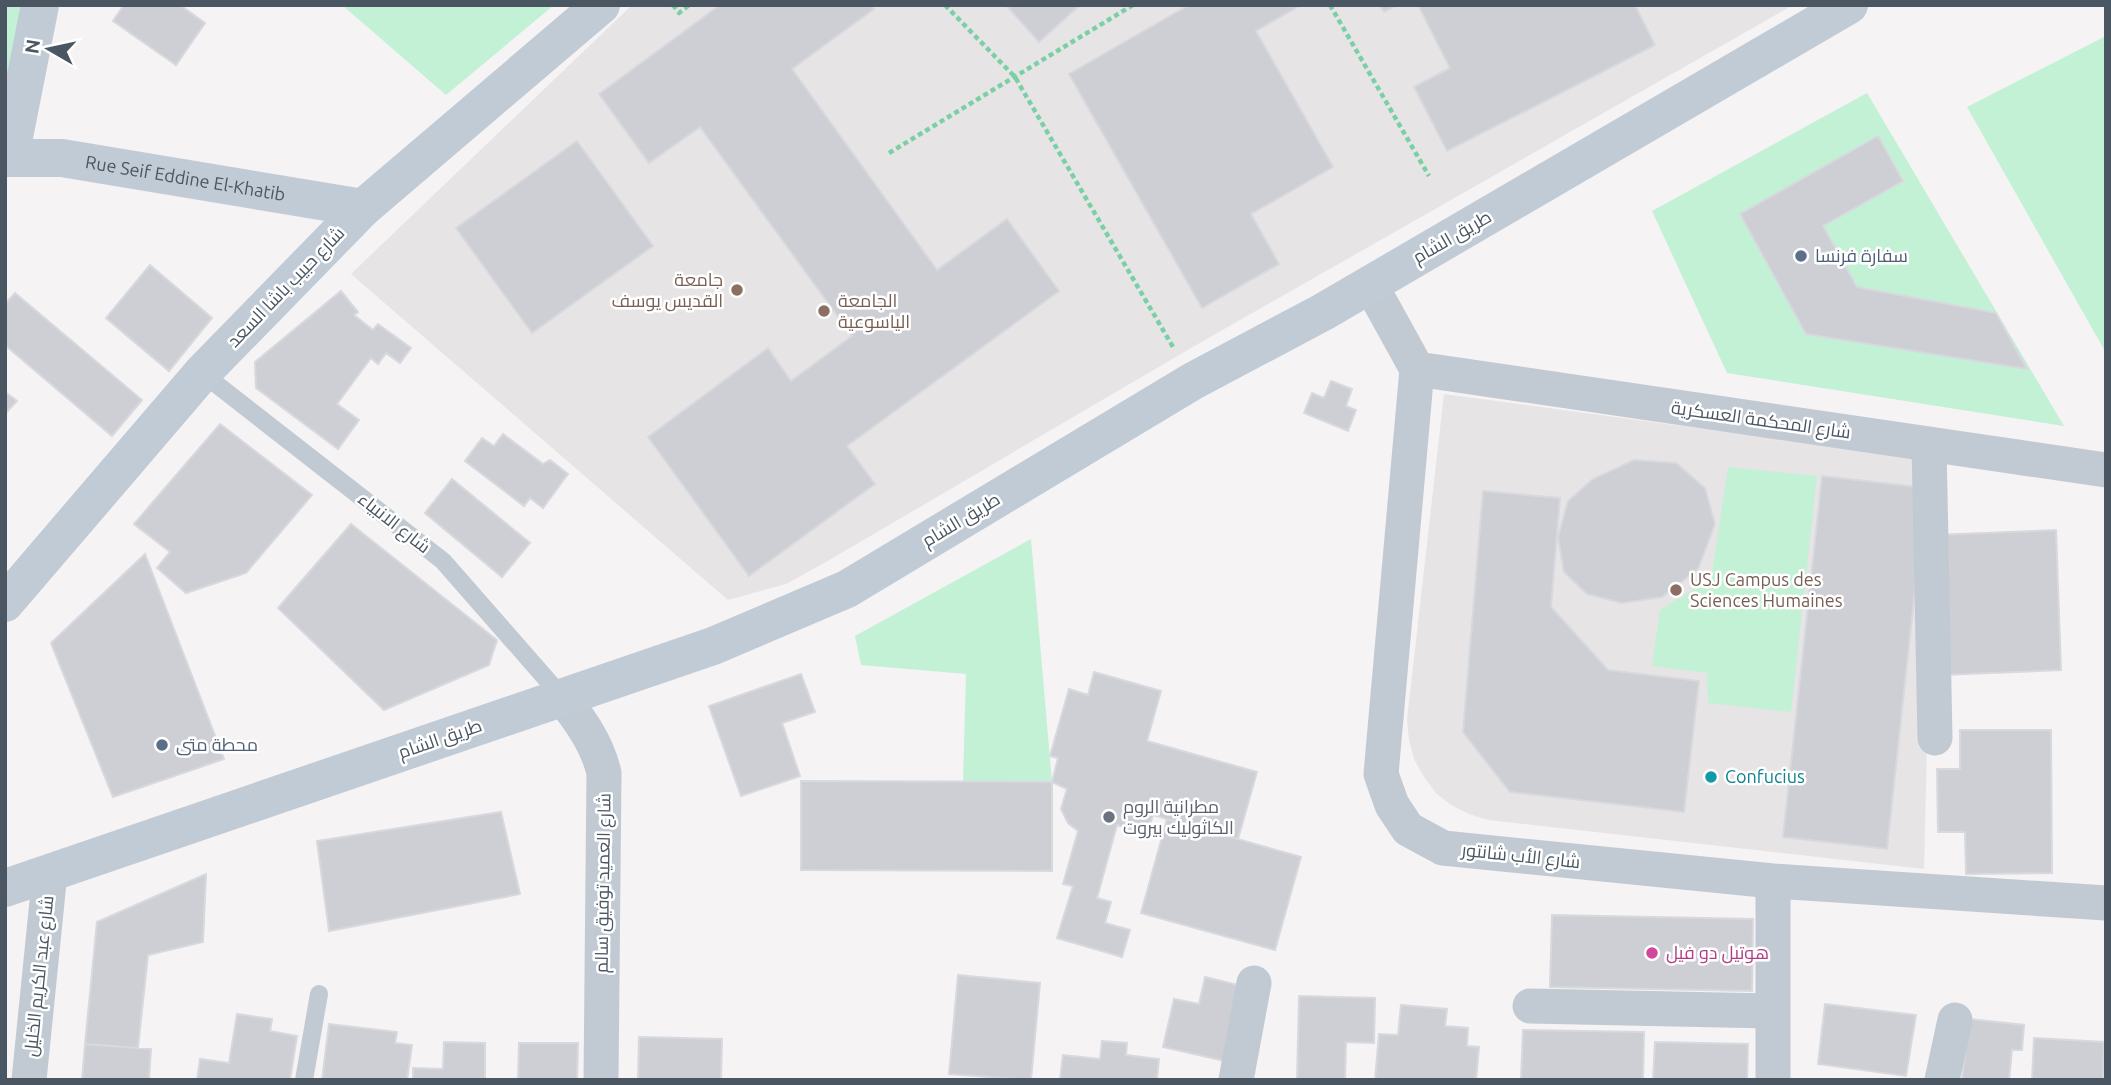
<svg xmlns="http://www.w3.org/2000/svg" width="2111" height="1085" viewBox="0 0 2111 1085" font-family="Ubuntu,Cairo,sans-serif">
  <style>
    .education { fill: #e6e4e5 }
    .green { fill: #c3f1d5 }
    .building { fill: #cdcfd5; stroke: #d7d9de; stroke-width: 2 }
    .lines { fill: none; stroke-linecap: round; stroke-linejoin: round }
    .path { stroke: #7ad0a6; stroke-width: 4.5; stroke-dasharray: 5 3.5; stroke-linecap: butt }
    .lane { stroke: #c1cad2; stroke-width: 18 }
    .street { stroke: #c1cad2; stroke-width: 35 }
    .secondary { stroke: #c1cbd6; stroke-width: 38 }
    .service-dot { fill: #5c6f8a; stroke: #fff; stroke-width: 2.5 }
    .education-dot { fill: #8d6e63; stroke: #fff; stroke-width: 2.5 }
    .culture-dot { fill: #0f9aa8; stroke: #fff; stroke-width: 2.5 }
    .worship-dot { fill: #6b7280; stroke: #fff; stroke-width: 2.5 }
    .hotel-dot { fill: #d1479c; stroke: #fff; stroke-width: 2.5 }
    .labels { text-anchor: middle; stroke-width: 5; stroke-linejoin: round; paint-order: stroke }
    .street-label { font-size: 18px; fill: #4a5661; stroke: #fff }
    .service-label { font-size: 18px; fill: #4e5e75; stroke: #fff; text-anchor: start }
    .education-label { font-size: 18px; fill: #785e54; stroke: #fff; text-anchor: start }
    .culture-label { font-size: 18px; fill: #0d838f; stroke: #fff; text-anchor: start }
    .worship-label { font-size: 18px; fill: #5b616d; stroke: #fff; text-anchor: start }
    .hotel-label { font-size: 18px; fill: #b23c85; stroke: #fff; text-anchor: start }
  </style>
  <rect width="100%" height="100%" fill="#f5f3f3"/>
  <!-- education -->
  <path class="education" d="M632,5H1793L1191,348L826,562L786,584L728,600L351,274Z
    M1444,394L1934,460L1924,869L1488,820L1469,814L1451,805L1436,793L1424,777L1414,759L1409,740L1407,720Z"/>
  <!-- green -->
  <path class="green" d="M5,5H28L5,112Z
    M342,5H554L446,95Z
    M2106,36V353L1967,107Z
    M1867,93L2064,426L1727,373L1652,211Z
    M1728,467L1817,476L1791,712L1708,703L1707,673L1652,666L1660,610L1711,579Z
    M1031,539L1052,782H963L966,674L861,665L855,636Z"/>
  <!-- building -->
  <path class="building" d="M124,5H180L205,23L176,65L113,21Z
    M720,5H871L874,9L792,69L937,270L1007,219L1059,291L847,446L875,484L749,576L648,437L768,348L791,381L852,336L700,127L649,163L599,94Z
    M1006,5H1080L1039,42Z
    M1189,5H1301L1256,31L1333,167L1251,214L1279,264L1202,308L1069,74Z
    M1380,5H1397L1384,12Z
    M1418,5H1635L1655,45L1447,151L1414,87L1450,68Z
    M1878,136L1903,181L1823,226L1857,287L1996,313L2027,369L1806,334L1740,214Z
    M577,141L653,246L532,333L456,228Z
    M150,265L212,318L169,371L106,318Z
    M341,291L358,312L354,315L373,330L378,324L411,348L400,363L386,353L378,364L371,358L337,404L359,420L338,449L256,388L255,362Z
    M15,293L142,400L112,436L5,345V304Z
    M1331,381L1352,389L1346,406L1356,410L1348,431L1304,413L1312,393L1324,398Z
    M5,392L17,401L5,414Z
    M220,424L312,495L246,573L186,593L157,568L170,552L134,524Z
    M503,434L543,464L550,460L568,474L543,508L530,498L524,506L465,461L482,438L494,446Z
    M1634,460L1676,463L1705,488L1715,524L1698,569L1662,597L1622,603L1587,594L1564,572L1558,537L1568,501L1593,479Z
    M1822,476L1926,488L1887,849L1783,837Z
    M452,479L530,543L502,577L425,513Z
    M1483,491L1560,498L1551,607L1608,670L1699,681L1684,812L1510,792L1463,732Z
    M351,524L497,640L489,665L384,710L278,608Z
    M2056,530L2061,670L1942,675L1937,535Z
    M145,554L224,759L113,797L51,643Z
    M1094,672L1161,691L1147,741L1257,772L1238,839L1153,815L1147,834L1117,825L1097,898L1111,902L1105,923L1130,930L1122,957L1057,938L1073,886L1063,884L1078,831L1068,823L1061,809L1067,789L1052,782L1058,758L1050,756L1069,689L1088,695Z
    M801,674L815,712L782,723L800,776L741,796L709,706Z
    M1960,730H2051L2052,873L1966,874L1965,832H1938L1937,769H1960Z
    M801,781L1052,782V871L801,870Z
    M501,812L520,894L329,931L317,841Z
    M1167,819L1301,857L1275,950L1141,913Z
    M206,874L203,942L148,955L138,1048L85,1044L97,922Z
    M1552,915L1753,919L1752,991L1550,987Z
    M958,975L1040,983L1031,1080L949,1074Z
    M1205,977L1242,986L1225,1061L1163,1047L1174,999L1199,1004Z
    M1299,996L1375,998L1374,1043L1346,1042L1345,1080H1297Z
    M1825,1004L1916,1015L1906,1076L1818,1064Z
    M1401,1005L1447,1009L1445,1026L1468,1028L1467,1046L1479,1047L1476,1080H1375L1379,1034L1398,1035Z
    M237,1014L272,1019L270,1031L297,1036L290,1080H197L200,1059L229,1063Z
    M1969,1019L2024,1025L2022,1050H2012L2009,1080H1962Z
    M329,1024L397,1032L395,1043L412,1045L407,1080H322Z
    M1523,1030L1644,1032L1643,1080H1521Z
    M639,1037L722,1039L721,1080H638Z
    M2034,1038L2104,1042L2103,1080H2032Z
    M1102,1041L1127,1043L1126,1055L1159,1059L1157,1079L1161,1080H1060L1063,1055L1100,1059Z
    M444,1042L485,1043V1080H413V1068L443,1069Z
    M1655,1042L1748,1044L1747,1080H1653Z
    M519,1043H578L577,1080H518Z
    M85,1044L151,1049L149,1080H82Z"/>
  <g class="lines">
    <!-- path -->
    <path class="path" d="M673,5L679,13L689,5
      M945,5L1015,77L1173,347
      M1330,5L1429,176
      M889,153L1133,5"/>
    <!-- lane -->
    <path class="lane" d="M202,373L443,561L563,698
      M304,1080L319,994"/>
    <!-- street -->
    <path class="street" d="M1370,284L1417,369
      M1417,369L1381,774L1392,805L1408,829L1443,848L1773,881L2106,903
      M1417,369L2106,470
      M1929,445L1935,738
      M563,698C581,722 597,743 604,773L601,1080
      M1530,1006L1771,1011
      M29,1080L50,872
      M1236,1080L1254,983
      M1773,1080V881
      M1942,1080L1955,1020"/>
    <!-- secondary -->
    <g class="secondary">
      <path d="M10,157L40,5"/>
      <path id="s1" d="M5,158H62L363,208"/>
      <path d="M5,603L202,373L363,208L601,5"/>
      <path d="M5,888L713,646L847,589L1193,381L1323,312L1849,5"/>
    </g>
  </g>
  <!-- markers -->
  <g class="service-dot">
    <circle cx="1801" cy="256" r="7"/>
    <circle cx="162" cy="745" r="7"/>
  </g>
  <g class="education-dot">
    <circle cx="737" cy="290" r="7"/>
    <circle cx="824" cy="311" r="7"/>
    <circle cx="1676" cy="590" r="7"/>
  </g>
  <circle class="culture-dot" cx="1711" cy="777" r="7"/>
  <circle class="worship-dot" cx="1109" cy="817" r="7"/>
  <circle class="hotel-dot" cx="1652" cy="953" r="7"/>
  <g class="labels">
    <!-- street labels -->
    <g class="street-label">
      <text dy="6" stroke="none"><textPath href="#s1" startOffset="182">Rue Seif Eddine El-Khatib</textPath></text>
      <text transform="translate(1452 237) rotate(-30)" y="6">طريق الشام</text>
      <text transform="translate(286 287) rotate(-46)" y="6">شارع حبيب باشا السعد</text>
      <text transform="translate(1761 420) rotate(8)" y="6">شارع المحكمة العسكرية</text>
      <text transform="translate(961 520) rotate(-31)" y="6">طريق الشام</text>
      <text transform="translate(394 523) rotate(38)" y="6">شارع الانبياء</text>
      <text transform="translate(440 739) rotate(-19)" y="6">طريق الشام</text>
      <text transform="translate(1521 856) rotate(6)" y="6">شارع الأب شانتور</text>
      <text transform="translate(603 883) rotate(-89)" y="6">شارع العميد توفيق سالم</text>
      <text transform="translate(39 976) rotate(-84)" y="6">شارع عبد الكريم الخليل</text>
    </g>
    <!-- service labels -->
    <g class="service-label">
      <text x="1815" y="262">سفارة فرنسا</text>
      <text x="176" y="751">محطة متى</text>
    </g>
    <!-- education labels -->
    <g class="education-label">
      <text x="723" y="286" text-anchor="end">جامعة<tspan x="723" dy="21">القديس يوسف</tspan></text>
      <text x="838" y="307">الجامعة<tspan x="838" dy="21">الياسوعية</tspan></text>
      <text x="1690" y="586">USJ Campus des<tspan x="1690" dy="21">Sciences Humaines</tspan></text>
    </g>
    <!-- culture labels -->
    <g class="culture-label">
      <text x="1725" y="783">Confucius</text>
    </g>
    <!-- worship labels -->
    <g class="worship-label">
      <text x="1123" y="813">مطرانية الروم<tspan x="1123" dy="21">الكاثوليك بيروت</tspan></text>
    </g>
    <!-- hotel labels -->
    <g class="hotel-label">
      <text x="1666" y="959">هوتيل دو فيل</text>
    </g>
  </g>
  <!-- border -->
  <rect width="2111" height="1085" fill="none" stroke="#4a5661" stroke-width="14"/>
  <!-- north arrow -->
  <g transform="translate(49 49) rotate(279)" stroke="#ffffff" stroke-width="5" paint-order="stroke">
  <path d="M0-5L12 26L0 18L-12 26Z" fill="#4a5661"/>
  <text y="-10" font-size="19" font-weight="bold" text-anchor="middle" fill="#4a5661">N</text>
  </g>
</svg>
